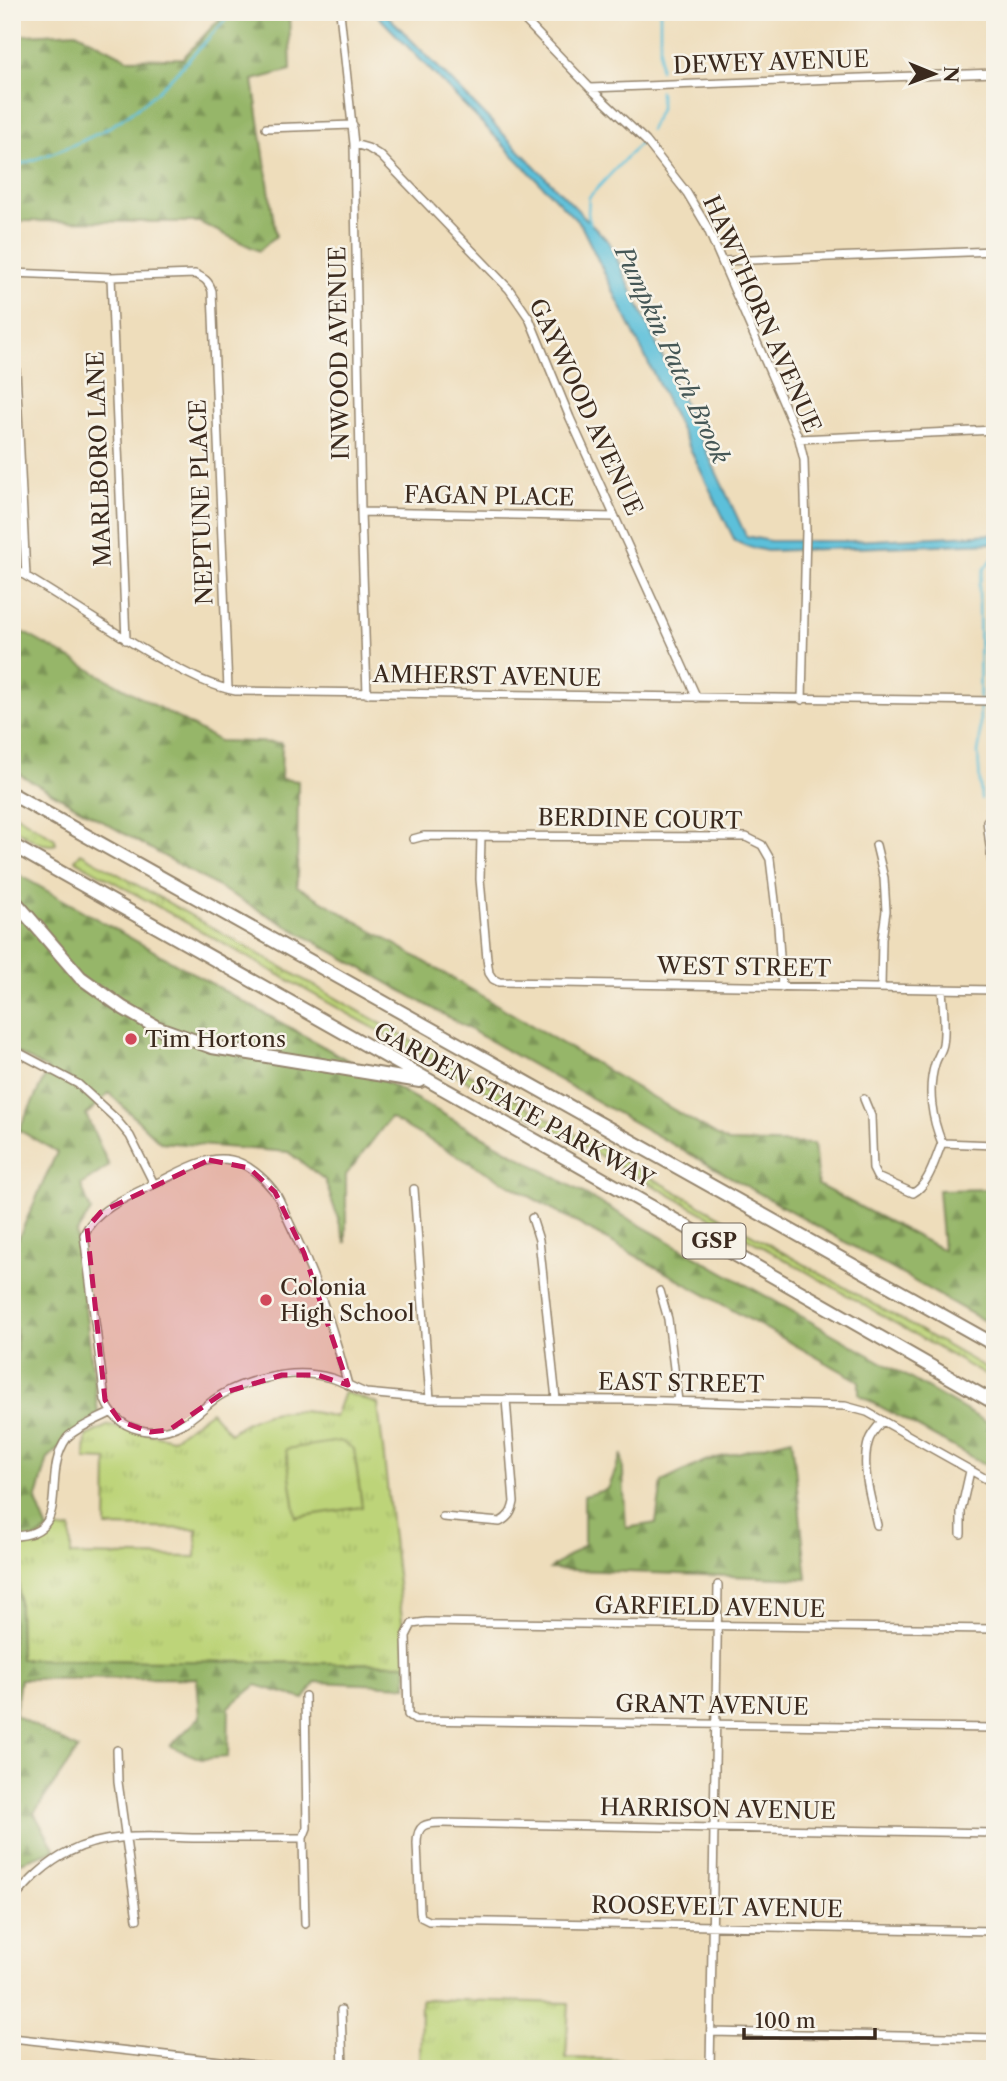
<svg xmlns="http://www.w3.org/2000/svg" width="1007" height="2081" viewBox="0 0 1007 2081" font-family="'Libre Caslon Text',serif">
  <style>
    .grass { fill: url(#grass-tufts); stroke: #7c7f4c; stroke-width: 2 }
    .forest { fill: url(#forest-firs); stroke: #687044; stroke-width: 2 }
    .garden { fill: #bdd479; stroke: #7c7f4c; stroke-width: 2 }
    .water { fill: #5cc0da; stroke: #4c757c; stroke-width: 2 }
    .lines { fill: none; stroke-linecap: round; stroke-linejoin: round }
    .stream { stroke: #5cc0da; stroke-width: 2.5 }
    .street-casing { stroke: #94846c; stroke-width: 10 }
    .highway-casing { stroke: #94846c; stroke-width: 16 }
    .street { stroke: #fff; stroke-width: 7 }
    .highway { stroke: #fff; stroke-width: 12 }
    .marked { fill: #c2185b; fill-opacity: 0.2; stroke: #c2185b; stroke-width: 5; stroke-dasharray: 14 9; stroke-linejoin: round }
    .poi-dot { fill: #d1495b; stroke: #f7f3e8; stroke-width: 2.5 }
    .labels { text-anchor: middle; stroke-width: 5; stroke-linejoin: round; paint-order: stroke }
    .shield { fill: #f7f3e8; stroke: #73665b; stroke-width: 2 }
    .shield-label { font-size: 21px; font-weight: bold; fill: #3b2a1e }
    .street-label { font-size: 23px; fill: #3b2a1e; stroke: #f7f3e8 }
    .poi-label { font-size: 23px; fill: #3b2a1e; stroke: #f7f3e8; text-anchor: start }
    .water-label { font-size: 24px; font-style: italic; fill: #455756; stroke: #f7f3e8 }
  </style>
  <defs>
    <pattern id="grass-tufts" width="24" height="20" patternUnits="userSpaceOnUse" patternTransform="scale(1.75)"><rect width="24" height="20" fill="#bdd479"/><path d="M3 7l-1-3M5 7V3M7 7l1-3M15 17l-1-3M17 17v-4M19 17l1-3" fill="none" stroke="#a3b668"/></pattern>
    <pattern id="forest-firs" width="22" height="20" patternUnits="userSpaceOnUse" patternTransform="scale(1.75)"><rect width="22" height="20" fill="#96b669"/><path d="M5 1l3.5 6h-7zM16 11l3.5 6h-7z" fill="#7c9456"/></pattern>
  </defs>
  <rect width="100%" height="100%" fill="#f7f3e8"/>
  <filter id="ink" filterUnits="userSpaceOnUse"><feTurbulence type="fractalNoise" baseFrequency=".0143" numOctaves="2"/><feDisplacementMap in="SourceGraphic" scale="14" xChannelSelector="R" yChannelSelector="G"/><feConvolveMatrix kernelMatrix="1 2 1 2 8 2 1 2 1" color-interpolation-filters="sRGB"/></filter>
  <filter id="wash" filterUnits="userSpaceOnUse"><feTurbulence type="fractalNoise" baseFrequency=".00686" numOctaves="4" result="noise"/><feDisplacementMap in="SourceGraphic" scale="28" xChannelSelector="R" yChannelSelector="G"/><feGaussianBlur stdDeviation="1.57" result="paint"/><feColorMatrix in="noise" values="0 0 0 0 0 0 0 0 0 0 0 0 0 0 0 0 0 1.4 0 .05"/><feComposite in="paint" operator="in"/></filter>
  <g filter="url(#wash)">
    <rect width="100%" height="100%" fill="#edb"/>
    <!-- grass -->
    <path class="grass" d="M12,812L55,839L56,844C42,849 25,835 12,827Z
      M81,853L995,1373V1381L800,1268L75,860Z
      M344,1392L378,1404L407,1664L20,1660L18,1549L48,1530L71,1529V1555L196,1557L197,1529L106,1527L107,1460L85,1459L86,1436L109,1425L172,1439L211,1411L230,1433C262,1408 296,1406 335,1417Z
      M421,1999L569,2003L566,2058L702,2063V2069H420Z"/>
    <!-- forest -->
    <path class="forest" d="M226,12H289L291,70L253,80L276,236L259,251L199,222L12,221V36L76,32L128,59L183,58Z
      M12,626L219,741L282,743L281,779L298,781L297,886L728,1142L814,1144L818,1185L943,1250L938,1190L995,1189V1327L19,774L15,761L12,758Z
      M12,871L780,1304L995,1427V1470L859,1395V1381L390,1118L346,1175V1243L325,1180L288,1152L160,1142L109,1093L86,1115L109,1166L81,1185L91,1211L76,1233L98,1413L48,1458L36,1501L48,1530L18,1549L20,1659L407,1664V1686L316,1682L304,1699L256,1685L229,1707L228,1757L201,1759L170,1746L200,1717L197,1678L20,1679L15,1715L78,1749L34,1813L55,1850L12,1865V1383L16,1382V1329H12V1239H18L57,1152L19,1130L48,1070L12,1050Z
      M792,1439L807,1579L550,1569L584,1545V1496L608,1489L622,1454L626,1528L656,1523L662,1482L705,1461Z"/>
    <!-- garden -->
    <path class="garden" d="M340,1441L354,1449L362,1507L296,1517L286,1449Z"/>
    <!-- water -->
    <path class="water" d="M374,12H384L609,242L746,536L770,541H851L995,534V543L767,551L749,547L735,541L581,225Z"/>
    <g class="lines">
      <!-- stream -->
      <path class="stream" d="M660,70V12
        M650,130L660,109V91
        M12,167C47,156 96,138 125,117C164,91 200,46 233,12
        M590,225L588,213L589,197L640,143
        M981,799L978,753L980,742L979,584L984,569L995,556"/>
    </g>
  </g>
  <g filter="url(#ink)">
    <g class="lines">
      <!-- street casing -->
      <g class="street-casing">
        <path id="street" d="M340,12L354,144L361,512L367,694
          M517,12L590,88L646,141L687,193L706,225L799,439L804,460L806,530L802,700
          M590,88L995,73
          M266,128L353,125
          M354,144L368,148L381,156L509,289L529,318L570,418L697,698
          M722,261L995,251
          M12,273L111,277L195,274C204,278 209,281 212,291L228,689
          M16,273V370L26,576
          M111,277L126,640
          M799,439L995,430
          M361,512L615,517
          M12,568C61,596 107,629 156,657C183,671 206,685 236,691L995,701
          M987,821L995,889
          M481,836L480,879L487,959L489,973L493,979L499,982L995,990
          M413,839L424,836L746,837L762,845L770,859L778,926L782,987
          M876,845L884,878L886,911L882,939L881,988
          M942,989C943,1007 946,1026 943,1044C942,1051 937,1057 935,1064C927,1090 932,1119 942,1143
          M12,1049L78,1084L115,1118L130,1136L154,1184
          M864,1099L871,1116L873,1169L877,1177L913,1193C929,1185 935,1159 942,1143
          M942,1143L995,1145
          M414,1189L430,1399
          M532,1218L539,1240L556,1399
          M660,1291L668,1319L678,1401
          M348,1385C334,1330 315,1275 290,1224C285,1214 281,1200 274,1191C264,1178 247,1163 231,1160C206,1155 182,1171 161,1181C136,1193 94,1209 84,1235L105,1400C117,1431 154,1439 182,1424C196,1417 207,1403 221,1395C234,1387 252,1381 267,1378C287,1373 311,1372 331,1378C343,1381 354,1389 366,1393L430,1399L629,1400L845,1406L867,1412L995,1484
          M443,1517L500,1522C509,1517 512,1512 514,1502L506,1399
          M877,1525C871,1499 860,1466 869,1440C872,1432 878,1427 882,1421
          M961,1534V1511L970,1471
          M12,1536C76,1535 39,1476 67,1438C74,1429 99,1419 110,1413
          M995,1629L426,1622L412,1624L406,1636L408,1715L415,1720L995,1728
          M305,1696L307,1828L303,1838L305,1924
          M117,1750L118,1782L137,1919
          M995,1833L441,1823C425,1823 417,1825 417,1843L420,1912L421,1917L429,1921L995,1931
          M12,1901C28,1882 46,1863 69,1852C107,1832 154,1837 196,1838C232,1838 268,1838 303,1838
          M341,2010L343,2069
          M711,2032L995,2038
          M12,2038L292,2069
          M710,2069L718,1585"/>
      </g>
      <!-- highway casing -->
      <g class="highway-casing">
        <path id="highway" d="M12,794L995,1345
          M12,845C341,1030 668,1215 995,1403
          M12,898L80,977L123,1008L156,1027L212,1047L420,1081"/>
      </g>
      <!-- street -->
      <use href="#street" class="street"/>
      <!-- highway -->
      <use href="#highway" class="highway"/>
    </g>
  </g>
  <!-- marked area -->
  <path class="marked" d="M209,1160L249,1168L275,1192L304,1253L348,1385L317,1375H282L223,1393L169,1430L150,1432L120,1421L105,1400L87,1228L101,1212Z"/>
  <!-- markers -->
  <g class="poi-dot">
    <circle cx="131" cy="1039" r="7"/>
    <circle cx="266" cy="1300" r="7"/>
  </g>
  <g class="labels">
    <!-- shield labels -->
    <rect class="shield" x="682.5" y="1223.5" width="63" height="35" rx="5"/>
    <g class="shield-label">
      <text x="714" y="1248">GSP</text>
    </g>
    <!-- street labels -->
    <g class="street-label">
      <text transform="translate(771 62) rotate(-2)" y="8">DEWEY AVENUE</text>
      <text transform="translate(762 314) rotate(66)" y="8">HAWTHORN AVENUE</text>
      <text transform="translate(339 353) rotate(-91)" y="8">INWOOD AVENUE</text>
      <text transform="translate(586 407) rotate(65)" y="8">GAYWOOD AVENUE</text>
      <text transform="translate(99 459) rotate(-92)" y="8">MARLBORO LANE</text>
      <text transform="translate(489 496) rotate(1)" y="8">FAGAN PLACE</text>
      <text transform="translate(201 502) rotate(-92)" y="8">NEPTUNE PLACE</text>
      <text transform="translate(487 676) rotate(1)" y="8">AMHERST AVENUE</text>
      <text transform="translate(640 819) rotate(1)" y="8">BERDINE COURT</text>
      <text transform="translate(744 967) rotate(1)" y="8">WEST STREET</text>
      <text transform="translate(514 1105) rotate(29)" y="8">GARDEN STATE PARKWAY</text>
      <text transform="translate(681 1383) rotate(1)" y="8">EAST STREET</text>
      <text transform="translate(710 1607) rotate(1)" y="8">GARFIELD AVENUE</text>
      <text transform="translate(712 1705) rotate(1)" y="8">GRANT AVENUE</text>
      <text transform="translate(718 1809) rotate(1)" y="8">HARRISON AVENUE</text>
      <text transform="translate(717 1907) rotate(1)" y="8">ROOSEVELT AVENUE</text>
    </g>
    <!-- poi labels -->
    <g class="poi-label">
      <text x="145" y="1047">Tim Hortons</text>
      <text x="280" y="1295">Colonia<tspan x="280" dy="26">High School</tspan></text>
    </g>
    <!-- water labels -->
    <g class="water-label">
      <text transform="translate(672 355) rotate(65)" y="8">Pumpkin Patch Brook</text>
    </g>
  </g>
  <!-- margin -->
  <rect width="1007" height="2081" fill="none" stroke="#f7f3e8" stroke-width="42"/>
  <!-- north arrow -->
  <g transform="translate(934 74) rotate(91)" stroke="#f7f3e8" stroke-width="5" paint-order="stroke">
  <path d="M0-5L12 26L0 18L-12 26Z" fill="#3b2a1e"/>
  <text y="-10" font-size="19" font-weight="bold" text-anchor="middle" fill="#3b2a1e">N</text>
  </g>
  <!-- scale -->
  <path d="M744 2028v10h131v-10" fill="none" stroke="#3b2a1e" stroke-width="3.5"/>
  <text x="755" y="2028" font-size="21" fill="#3b2a1e" stroke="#f7f3e8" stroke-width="5" paint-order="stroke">100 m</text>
</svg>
